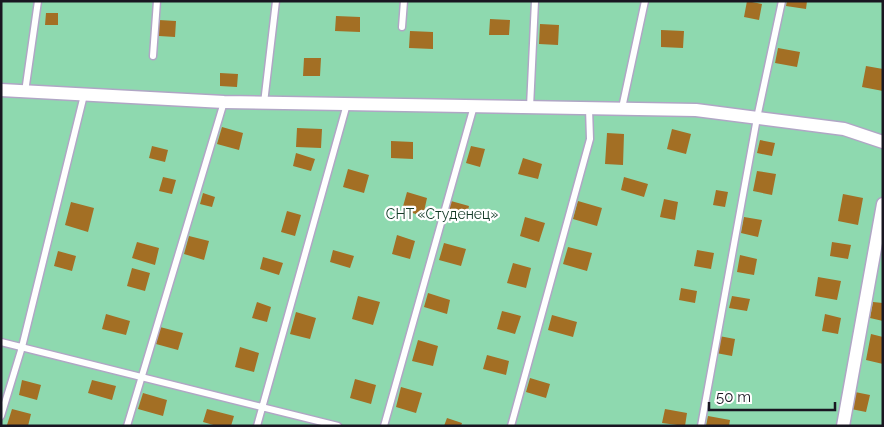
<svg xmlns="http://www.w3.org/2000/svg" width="884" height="427" viewBox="0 0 884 427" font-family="Raleway,sans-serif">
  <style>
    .green { fill: #8ed9af }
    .building { fill: #a36f24 }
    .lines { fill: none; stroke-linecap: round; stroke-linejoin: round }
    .service-casing { stroke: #b0a6c5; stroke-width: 9 }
    .minor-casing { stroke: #b0a6c5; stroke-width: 15 }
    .service { stroke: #fff; stroke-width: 6 }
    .minor { stroke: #fff; stroke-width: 12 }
    .labels { text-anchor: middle; stroke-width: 4.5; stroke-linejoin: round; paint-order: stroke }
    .park-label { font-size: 14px; fill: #113825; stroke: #fff }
  </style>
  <rect width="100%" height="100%" fill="#f7f5fc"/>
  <!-- green -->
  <path class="green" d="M1,1H883V426H1Z"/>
  <!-- building -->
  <path class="building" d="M747,1L762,4L759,20L744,17Z
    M787,1H807L806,9L786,6Z
    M46,13H58V25H45Z
    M336,16L360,17V32L335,31Z
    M490,19L510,20L509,35H489Z
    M159,20L176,21L175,37L159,36Z
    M540,24L559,25L558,45L539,44Z
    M661,30L684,31L683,48L661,47Z
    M410,31L433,32V49L409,48Z
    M778,48L800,52L797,67L775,63Z
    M304,58H321L320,76H303Z
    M866,66L883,69V91L862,87Z
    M220,73L238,74L237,87L220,86Z
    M222,127L243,133L239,150L217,144Z
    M297,128L322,129L321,148L296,147Z
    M672,129L691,134L686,154L667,149Z
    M607,133L624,134L623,165L605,164Z
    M760,140L775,143L772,156L757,153Z
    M391,141L413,142V159L391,158Z
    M152,146L168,150L165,162L149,158Z
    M471,146L485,149L480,167L466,163Z
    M296,153L315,159L311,171L293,166Z
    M523,158L542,164L538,179L518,174Z
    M348,169L369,175L364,193L343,187Z
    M757,171L776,174L772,195L753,191Z
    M163,177L176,180L172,194L159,191Z
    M624,177L648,184L644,197L621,190Z
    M716,190L728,192L725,207L713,205Z
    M407,192L427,198L423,216L402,210Z
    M203,193L215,197L212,207L200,204Z
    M843,194L863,198L858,225L838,221Z
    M664,199L678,202L675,220L660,217Z
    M451,201L469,206L466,218L448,213Z
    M578,201L602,208L597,226L573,219Z
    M71,202L94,208L88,232L65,225Z
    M287,211L301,215L295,236L281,232Z
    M525,217L545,223L539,242L520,236Z
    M744,217L762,220L758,237L741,233Z
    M397,235L415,241L410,259L392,254Z
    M189,236L209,241L204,260L184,254Z
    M137,242L159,248L155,265L132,258Z
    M832,242L851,245L848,259L830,256Z
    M444,243L466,249L461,266L439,260Z
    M568,247L592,253L587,271L563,264Z
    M333,250L354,256L350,268L330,262Z
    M697,250L714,253L711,269L694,266Z
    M58,251L76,256L72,271L54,266Z
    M740,255L757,259L754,275L737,272Z
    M263,257L283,263L279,275L260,269Z
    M513,263L531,268L526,288L507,283Z
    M132,268L150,273L145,291L127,286Z
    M818,277L841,281L837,300L815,296Z
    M681,288L697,291L695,303L679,300Z
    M428,293L450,300L447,314L424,307Z
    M358,296L380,302L373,325L352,319Z
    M732,296L750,299L747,311L729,308Z
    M257,302L271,307L267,322L252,318Z
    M873,302L883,303V321L870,318Z
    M502,311L521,316L515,334L497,329Z
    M296,312L316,318L310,339L290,334Z
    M106,314L130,321L126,335L102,329Z
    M825,314L841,318L838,334L822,331Z
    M552,315L577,322L573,337L548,330Z
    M160,327L183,333L178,350L156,344Z
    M871,334L883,337V364L866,360Z
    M719,336L735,339L732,356L716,353Z
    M418,340L438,346L433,366L412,361Z
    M240,347L259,353L254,372L235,367Z
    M487,355L509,361L506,375L483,369Z
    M530,378L550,384L546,398L526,392Z
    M355,379L376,385L371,404L350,398Z
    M22,380L41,385L37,400L19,395Z
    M92,380L116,386L112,400L88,393Z
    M401,387L422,393L416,413L396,407Z
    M855,392L870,395L866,412L851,409Z
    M143,393L167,400L163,416L138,409Z
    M12,409L31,414L28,426L7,425Z
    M207,409L234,416L231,426H217L203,422Z
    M665,409L687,413L685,426L662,423Z
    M708,416L730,420L729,426H706Z
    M447,418L462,423L461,426H444Z"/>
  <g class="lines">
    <!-- service casing -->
    <g class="service-casing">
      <path id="service" d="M402,27L404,1
        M153,56L157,1
        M25,92L38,1
        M264,103L276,1
        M530,107L535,1
        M622,108L645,1
        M1,342L338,426
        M1,416L22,347L84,95
        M127,426L224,102
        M257,426L347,104
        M384,426L474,106
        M511,426L590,139L589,108
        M701,426L757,118L782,1"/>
    </g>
    <!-- minor casing -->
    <g class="minor-casing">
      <path id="minor" d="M1,90L224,102L696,110L844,129L883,142
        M843,426L883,204"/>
    </g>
    <!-- service -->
    <use href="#service" class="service"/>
    <!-- minor -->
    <use href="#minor" class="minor"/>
  </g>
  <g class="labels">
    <!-- park labels -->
    <g class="park-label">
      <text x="442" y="219">СНТ «Студенец»</text>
    </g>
  </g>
  <!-- border -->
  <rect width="884" height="427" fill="none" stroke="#191621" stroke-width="5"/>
  <!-- scale -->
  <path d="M709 402v8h126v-8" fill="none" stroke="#191621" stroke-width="2.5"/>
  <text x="716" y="402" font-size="15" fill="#191621" stroke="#ffffff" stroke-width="4" paint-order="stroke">50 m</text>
</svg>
